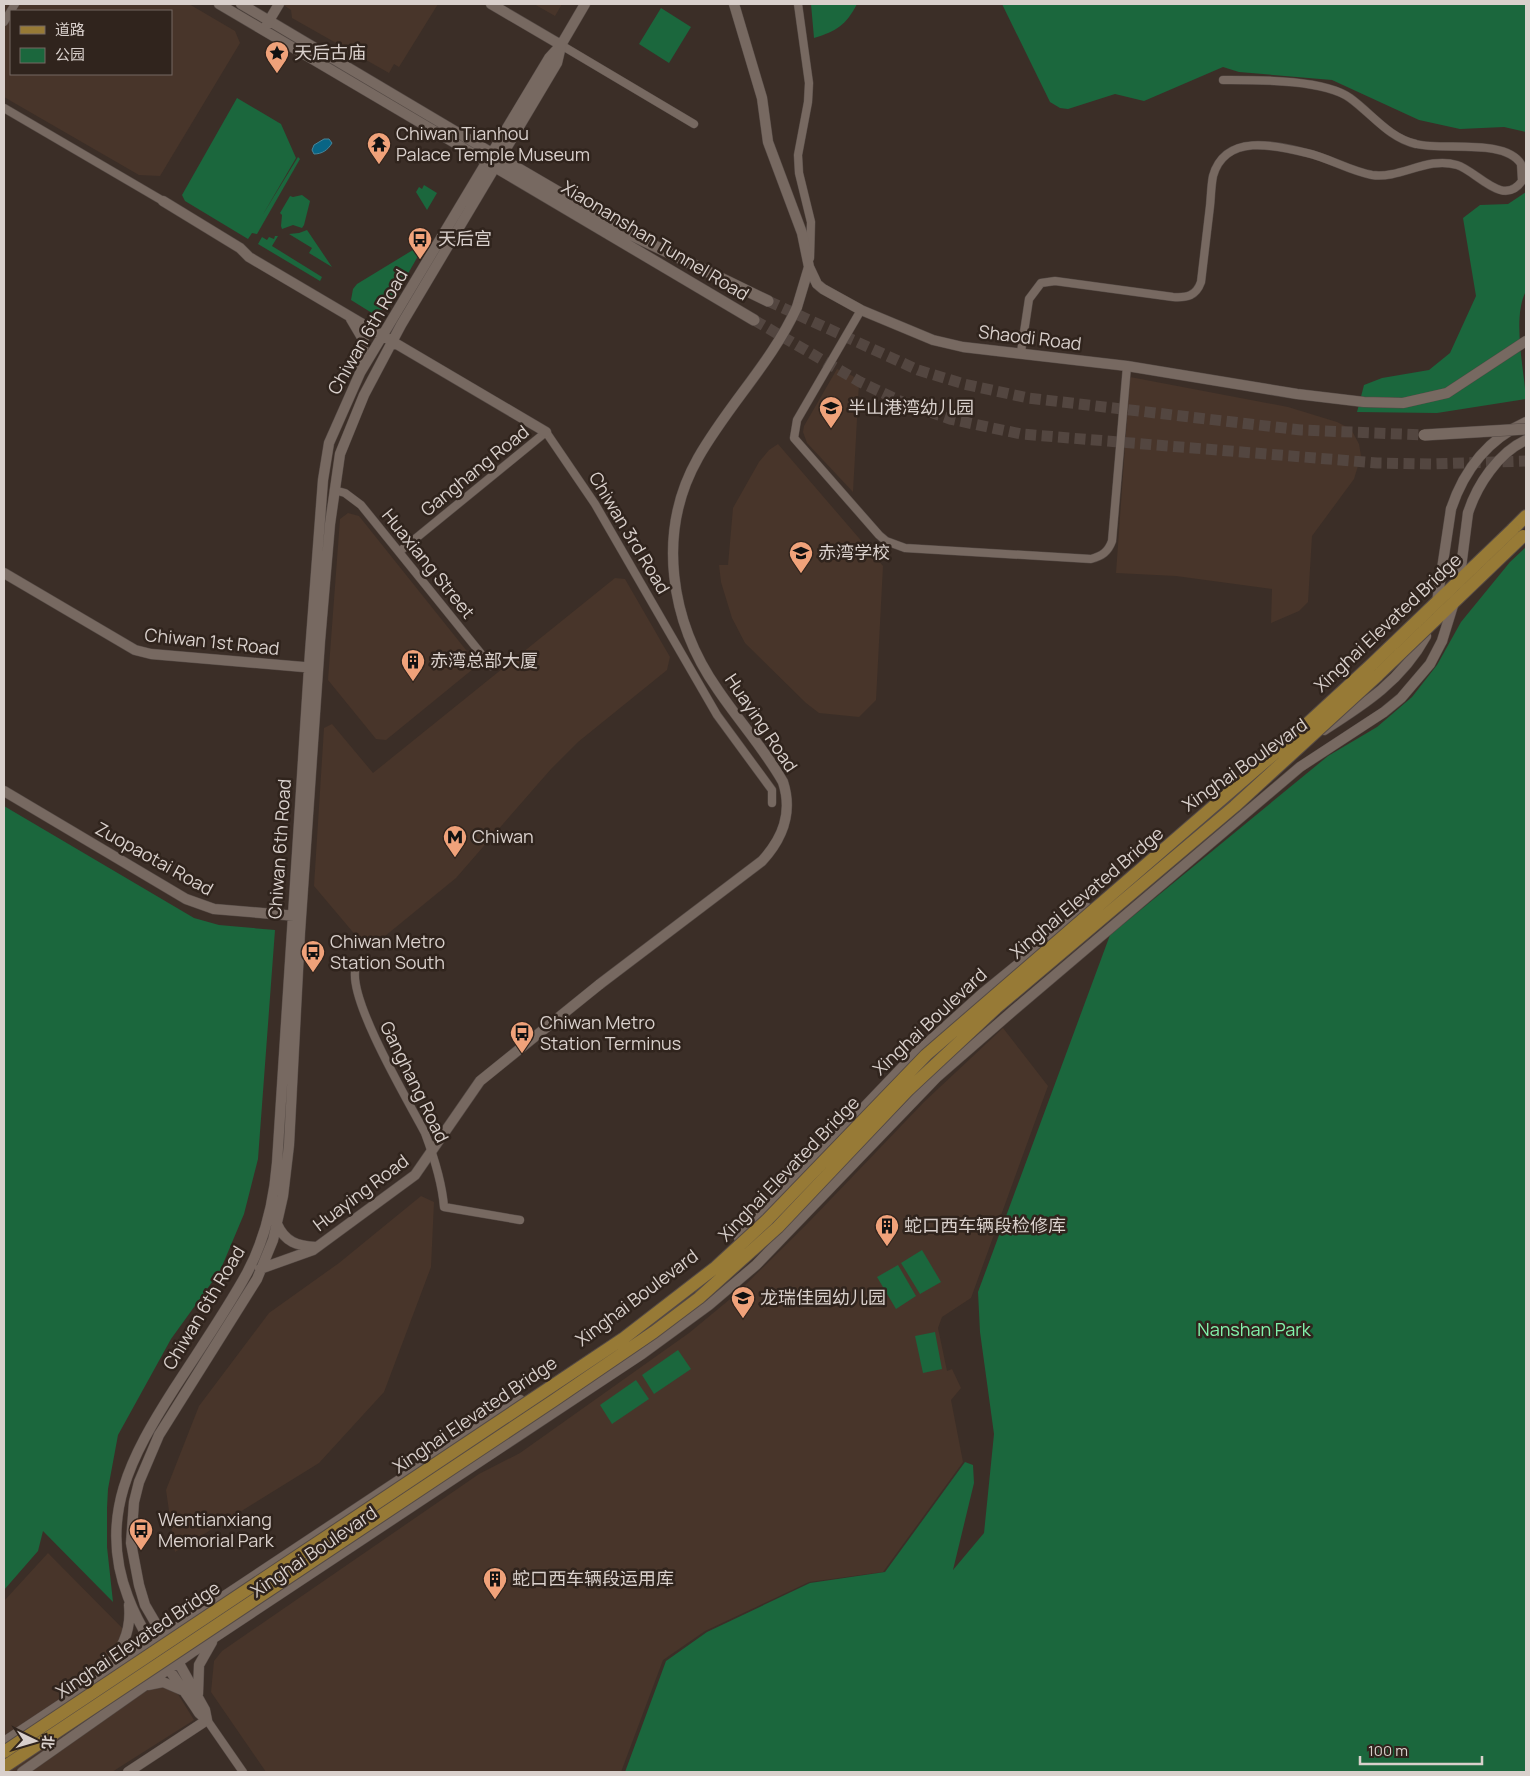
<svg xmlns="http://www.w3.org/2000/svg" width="1530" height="1776" viewBox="0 0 1530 1776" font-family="Manrope,'Noto Sans SC',sans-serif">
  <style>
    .built { fill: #48352a; fill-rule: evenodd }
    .green { fill: #1b673d }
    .water { fill: #096585; stroke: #47859a }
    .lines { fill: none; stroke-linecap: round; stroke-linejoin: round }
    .secondary-tunnel { stroke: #534640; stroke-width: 11; stroke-dasharray: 11 5.5; stroke-linecap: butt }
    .minor-casing { stroke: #554a45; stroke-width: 9 }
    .tertiary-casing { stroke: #554a45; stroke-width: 11 }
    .secondary-casing { stroke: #554a45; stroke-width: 12 }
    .primary-casing { stroke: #554a45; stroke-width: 14 }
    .minor { stroke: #776961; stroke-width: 8 }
    .tertiary { stroke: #776961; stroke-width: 10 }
    .secondary { stroke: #776961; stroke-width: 11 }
    .primary { stroke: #977a36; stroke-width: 12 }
    .tertiary-bridge-casing { stroke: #554a45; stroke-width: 11; stroke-linecap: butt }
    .secondary-bridge-casing { stroke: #554a45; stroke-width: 12; stroke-linecap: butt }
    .primary-bridge-casing { stroke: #554a45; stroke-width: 14; stroke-linecap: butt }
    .tertiary-bridge { stroke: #776961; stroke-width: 10 }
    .secondary-bridge { stroke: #776961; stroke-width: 11 }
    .primary-bridge { stroke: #977a36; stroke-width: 12 }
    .labels { text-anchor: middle; stroke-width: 5; stroke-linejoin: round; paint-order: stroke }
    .poi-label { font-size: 18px; fill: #d9d0cc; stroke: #30241d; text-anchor: start }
    .street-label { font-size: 18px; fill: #d9d0cc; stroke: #30241d }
    .park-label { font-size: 18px; fill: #82f2ab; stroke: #30241d }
  </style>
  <rect width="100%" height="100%" fill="#3b2e27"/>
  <!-- built -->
  <path class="built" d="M4,4H189L235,31L240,43L160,176L139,175L4,97ZM11,11H171V74H11Z
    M282,4H438L399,67L394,64L389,73L292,18L291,10Z
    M534,4H562L555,16Z
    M837,369L853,376L859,383L853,492L807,443L803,432L804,426Z
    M1130,377L1288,407L1337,422L1351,429L1359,444L1361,456L1354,479L1312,536L1308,602L1299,611L1271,623L1272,589L1176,576L1116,573Z
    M778,444L883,566L876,700L859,717L819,713L806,703L745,643L732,618L721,582L719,565H728L733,508L759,462L769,450Z
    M348,513L359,516L474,660L473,669L386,740L376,739L328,680L340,519Z
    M615,578L625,579L670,657L667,670L578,742L551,769L456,878L368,950L314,886L324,728L332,724L373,773Z
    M1003,1028L1048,1086L971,1298L942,1317L938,1328L947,1371L952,1369L961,1388L951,1400L963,1462L883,1572L809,1582L705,1631L663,1660L621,1772H266L211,1692L214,1661L222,1651L479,1474L520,1453L689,1333L735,1295L807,1224L924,1102Z
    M421,1196L434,1202L431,1267L384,1392L319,1463L175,1552L166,1490L199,1406L269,1313L339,1263Z
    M48,1553L133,1639L171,1683L194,1720L112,1772H4V1601Z"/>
  <!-- green -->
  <path class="green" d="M811,4H857C846,25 837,31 814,38Z
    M1002,4H1526V132L1504,127L1460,129L1419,120L1332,80L1239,72L1223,67L1144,101L1115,94L1068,109L1060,108L1050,102Z
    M661,8L691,27L669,63L639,44Z
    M237,98L281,124L296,158L262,216L298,157L300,159L257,234L252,233L248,239L185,201L182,195Z
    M424,185L437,193L427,210L416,192L419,187L422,189Z
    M1526,192V291C1512,317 1524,369 1526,399L1437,413L1357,412L1364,385L1382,378L1429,370L1450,353L1476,296L1463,218L1480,205L1508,204Z
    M302,195L310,201L304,225L302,228L293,225L282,229L281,226L282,215L280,213L290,196L293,197Z
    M307,230L332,267L309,253L312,248L289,234L299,233Z
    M275,236H278L272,246L322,277L320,281L258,244L262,237L267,240L269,237L274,239Z
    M426,242L389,307L372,313L351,300L353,289L357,284Z
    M1526,547V1772H625L666,1661L707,1632L810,1583L885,1572L965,1462L973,1465L974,1483L953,1570L984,1533L994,1434L980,1332L978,1292L1110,935L1328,756L1377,727L1412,697L1437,665L1461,622L1510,562Z
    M4,806L194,918L219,925L275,930L258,1159L244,1214L220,1271L171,1339L118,1435L108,1489L107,1508V1547L113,1602L43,1531L38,1551L4,1590Z
    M922,1250L941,1282L920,1294L901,1263Z
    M898,1265L916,1296L896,1309L877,1277Z
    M935,1332L942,1369L923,1373L915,1336Z
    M678,1350L691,1369L654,1394L642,1375Z
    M636,1380L649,1399L612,1424L600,1405Z"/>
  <!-- water -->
  <path class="water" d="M324,139H329L332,143C328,150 322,154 314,154L312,150L314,145Z"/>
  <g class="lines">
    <!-- secondary-tunnel -->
    <path class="secondary-tunnel" d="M768,301L918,370L964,384L1028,398L1301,430L1424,435
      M754,320L860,382L902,402L950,419L1021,434L1377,463L1432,464L1526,461"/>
    <!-- minor casing -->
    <g class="minor-casing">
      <path id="minor" d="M798,4L809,83L808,102L798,155L799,173L811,222L810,258
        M4,22L15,4
        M561,45L694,124
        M4,108L163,201
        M861,310L797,420L794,438L879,535L886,541L905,548L1091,559C1102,556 1108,552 1112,541L1127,366
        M1021,352L1029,299L1041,283L1055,281L1173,297C1187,298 1196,296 1201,282C1204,256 1207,231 1210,206C1211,197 1211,186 1213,176C1225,133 1275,145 1307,153C1329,158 1350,171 1372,175C1401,179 1427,156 1457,165C1477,171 1503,208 1522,181L1521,164C1505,138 1443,151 1416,144C1389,138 1372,114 1350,98C1324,79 1257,80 1223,80
        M334,490L345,493L361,505L491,666
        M399,552L546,432L595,504L717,715L772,790V803
        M355,972C352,1006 407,1099 425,1133C434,1157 442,1182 444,1207L520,1220
        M207,1720L243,1772"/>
    </g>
    <!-- tertiary casing -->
    <g class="tertiary-casing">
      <path id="tertiary" d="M219,4L487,162
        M241,4L497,156
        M491,4L561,45
        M734,4L762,98L768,142L802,233L809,267L817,284L823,289L861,310L933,340L963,347L1127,366L1297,394L1364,402L1403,403L1447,393L1526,341
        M267,24L279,4
        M163,201L240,248L249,257L546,432
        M797,307L809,267
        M351,319L364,341L361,366
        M1451,509C1464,470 1488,439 1526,422
        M1468,513C1477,485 1498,453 1526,440
        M4,573L135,650L151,654L315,668
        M1324,730C1365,704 1402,680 1426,636
        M4,791L186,899L214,909L297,916
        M277,1224C285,1242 297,1246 316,1247
        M739,1238L913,1056L984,992L1087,908
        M260,1269L313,1250L415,1175L480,1081L600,984
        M166,1641L145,1605L139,1585L131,1543L134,1502L139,1482L159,1435L257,1279L273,1240L283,1196L289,1145L300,932L320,641L330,524L340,454L364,395L401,325L557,63L561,46
        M176,1658L205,1710L207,1720
        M103,1673C120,1651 132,1634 129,1605
        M148,1685L163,1682L184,1691
        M198,1694L199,1665L212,1642
        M207,1720L199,1713C175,1676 144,1640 128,1597C97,1517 132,1455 174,1389C199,1350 225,1313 247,1273C265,1239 274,1201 277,1163L310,652L323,480L329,443L360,373L549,58L561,45L585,4
        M4,1742L520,1400
        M22,1772L194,1651L642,1354L709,1305L756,1265L937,1077L1014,1010L1300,767L1384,712L1401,698L1430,664L1442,641
        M128,1772L207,1720"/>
    </g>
    <!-- secondary casing -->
    <g class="secondary-casing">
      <path id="secondary" d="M500,158L632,235L768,301
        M487,162L754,320"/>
    </g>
    <!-- primary casing -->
    <g class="primary-casing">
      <path id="primary" d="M1513,529L1526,516"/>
    </g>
    <!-- minor -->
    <use href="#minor" class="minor"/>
    <!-- tertiary -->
    <use href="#tertiary" class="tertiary"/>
    <!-- secondary -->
    <use href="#secondary" class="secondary"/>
    <!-- primary -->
    <use href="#primary" class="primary"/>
    <!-- tertiary-bridge casing -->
    <g class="tertiary-bridge-casing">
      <path id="tertiary-bridge" d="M1459,583L1468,513
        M1437,602L1451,509
        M1442,641L1455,599
        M600,984L762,861C783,838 793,813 783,782C765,750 739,721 718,690C670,622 656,532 698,458C728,405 772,362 797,307"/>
    </g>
    <!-- secondary-bridge casing -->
    <g class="secondary-bridge-casing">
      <path id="secondary-bridge" d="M1424,435L1526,429"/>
    </g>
    <!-- primary-bridge casing -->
    <g class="primary-bridge-casing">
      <path id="primary-bridge" d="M4,1752L624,1338L716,1267L767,1220L926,1055L1282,747L1370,666L1513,529
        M4,1767L553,1401L654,1332L699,1298L778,1227L907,1091L996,1008L1235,806L1378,675L1523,536"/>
    </g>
    <!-- tertiary-bridge -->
    <use href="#tertiary-bridge" class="tertiary-bridge"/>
    <!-- secondary-bridge -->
    <use href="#secondary-bridge" class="secondary-bridge"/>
    <!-- primary-bridge -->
    <use href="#primary-bridge" class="primary-bridge"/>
  </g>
  <!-- icons -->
  <defs>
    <g id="sight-pin" transform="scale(1.25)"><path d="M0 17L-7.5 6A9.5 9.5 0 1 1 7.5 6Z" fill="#f0a27a" stroke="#30241d"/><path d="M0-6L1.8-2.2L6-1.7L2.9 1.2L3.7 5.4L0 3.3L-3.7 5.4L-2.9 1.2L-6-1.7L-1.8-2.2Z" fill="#111"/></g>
    <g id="temple-pin" transform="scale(1.25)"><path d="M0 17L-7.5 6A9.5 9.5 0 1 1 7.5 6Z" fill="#f0a27a" stroke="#30241d"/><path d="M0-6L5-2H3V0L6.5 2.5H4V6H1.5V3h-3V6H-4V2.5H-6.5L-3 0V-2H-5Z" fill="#111"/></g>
    <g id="bus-pin" transform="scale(1.25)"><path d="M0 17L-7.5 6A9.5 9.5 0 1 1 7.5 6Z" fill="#f0a27a" stroke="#30241d"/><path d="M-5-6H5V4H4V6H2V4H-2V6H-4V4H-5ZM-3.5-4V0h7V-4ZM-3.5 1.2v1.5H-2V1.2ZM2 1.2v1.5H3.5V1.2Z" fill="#111"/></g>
    <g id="school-pin" transform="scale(1.25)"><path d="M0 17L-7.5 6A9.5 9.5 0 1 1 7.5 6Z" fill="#f0a27a" stroke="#30241d"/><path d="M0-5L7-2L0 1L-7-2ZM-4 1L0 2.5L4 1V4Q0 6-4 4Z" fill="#111"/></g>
    <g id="building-pin" transform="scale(1.25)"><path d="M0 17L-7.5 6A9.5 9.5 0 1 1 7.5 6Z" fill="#f0a27a" stroke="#30241d"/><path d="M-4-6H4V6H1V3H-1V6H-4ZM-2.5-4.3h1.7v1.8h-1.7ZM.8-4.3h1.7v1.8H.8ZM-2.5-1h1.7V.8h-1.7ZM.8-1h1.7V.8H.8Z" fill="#111"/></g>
    <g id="metro-pin" transform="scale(1.25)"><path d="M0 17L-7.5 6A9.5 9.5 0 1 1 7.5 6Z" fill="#f0a27a" stroke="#30241d"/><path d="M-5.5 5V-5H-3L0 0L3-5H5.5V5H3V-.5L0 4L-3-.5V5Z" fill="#111"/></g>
  </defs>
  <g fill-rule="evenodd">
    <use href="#sight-pin" x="277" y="53"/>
    <use href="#temple-pin" x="379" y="144"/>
    <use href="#bus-pin" x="420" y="239"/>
    <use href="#school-pin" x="831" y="408"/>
    <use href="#school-pin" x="801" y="553"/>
    <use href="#building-pin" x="413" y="661"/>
    <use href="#metro-pin" x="455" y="837"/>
    <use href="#bus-pin" x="313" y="952"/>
    <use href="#bus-pin" x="522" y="1033"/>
    <use href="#building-pin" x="887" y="1226"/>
    <use href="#school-pin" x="743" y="1298"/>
    <use href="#bus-pin" x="141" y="1530"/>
    <use href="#building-pin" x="495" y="1579"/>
  </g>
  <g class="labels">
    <!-- poi labels -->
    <g class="poi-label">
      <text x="294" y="59">天后古庙</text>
      <text x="396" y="140">Chiwan Tianhou<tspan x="396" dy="21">Palace Temple Museum</tspan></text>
      <text x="438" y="245">天后宫</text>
      <text x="848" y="414">半山港湾幼儿园</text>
      <text x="818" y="559">赤湾学校</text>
      <text x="430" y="667">赤湾总部大厦</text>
      <text x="472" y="843">Chiwan</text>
      <text x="330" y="948">Chiwan Metro<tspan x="330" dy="21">Station South</tspan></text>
      <text x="540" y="1029">Chiwan Metro<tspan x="540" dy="21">Station Terminus</tspan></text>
      <text x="904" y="1232">蛇口西车辆段检修库</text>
      <text x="760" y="1304">龙瑞佳园幼儿园</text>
      <text x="158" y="1526">Wentianxiang<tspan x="158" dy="21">Memorial Park</tspan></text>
      <text x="512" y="1585">蛇口西车辆段运用库</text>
    </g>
    <!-- street labels -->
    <g class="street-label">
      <text transform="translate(655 241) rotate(31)" y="6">Xiaonanshan Tunnel Road</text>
      <text transform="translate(368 332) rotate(-60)" y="6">Chiwan 6th Road</text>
      <text transform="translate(1030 338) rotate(7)" y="6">Shaodi Road</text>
      <text transform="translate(475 471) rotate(-39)" y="6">Ganghang Road</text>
      <text transform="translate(629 533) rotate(59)" y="6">Chiwan 3rd Road</text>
      <text transform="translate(428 564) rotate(51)" y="6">Huaxiang Street</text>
      <text transform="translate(1388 623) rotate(-43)" y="6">Xinghai Elevated Bridge</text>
      <text transform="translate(212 642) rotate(6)" y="6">Chiwan 1st Road</text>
      <text transform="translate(761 723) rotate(56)" y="6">Huaying Road</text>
      <text transform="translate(1245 765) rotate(-35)" y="6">Xinghai Boulevard</text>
      <text transform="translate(280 849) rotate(-86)" y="6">Chiwan 6th Road</text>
      <text transform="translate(154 859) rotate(29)" y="6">Zuopaotai Road</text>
      <text transform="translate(1087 893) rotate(-40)" y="6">Xinghai Elevated Bridge</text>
      <text transform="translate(930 1022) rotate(-43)" y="6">Xinghai Boulevard</text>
      <text transform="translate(414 1082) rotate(64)" y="6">Ganghang Road</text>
      <text transform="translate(789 1169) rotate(-46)" y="6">Xinghai Elevated Bridge</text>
      <text transform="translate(361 1193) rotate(-37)" y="6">Huaying Road</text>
      <text transform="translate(637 1298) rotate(-37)" y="6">Xinghai Boulevard</text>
      <text transform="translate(204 1308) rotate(-59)" y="6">Chiwan 6th Road</text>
      <text transform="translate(475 1415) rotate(-34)" y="6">Xinghai Elevated Bridge</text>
      <text transform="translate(314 1552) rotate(-34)" y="6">Xinghai Boulevard</text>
      <text transform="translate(138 1640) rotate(-34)" y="6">Xinghai Elevated Bridge</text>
    </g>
    <!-- park labels -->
    <g class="park-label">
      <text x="1254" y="1336">Nanshan Park</text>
    </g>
  </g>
  <!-- border -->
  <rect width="1530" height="1776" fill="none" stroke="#d9d0cc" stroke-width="10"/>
  <!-- legend -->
  <rect x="10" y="10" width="162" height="65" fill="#30241d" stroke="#746963"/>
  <rect x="20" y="26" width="25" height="8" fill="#977a36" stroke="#746963"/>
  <text x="55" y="35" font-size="15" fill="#d9d0cc">道路</text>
  <rect x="20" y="48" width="25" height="15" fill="#1b673d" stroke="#746963"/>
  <text x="55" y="60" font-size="15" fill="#d9d0cc">公园</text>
  <!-- north arrow -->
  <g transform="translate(35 1741) rotate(95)" stroke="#30241d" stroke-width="4" paint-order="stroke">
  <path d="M0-4L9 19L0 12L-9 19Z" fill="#d9d0cc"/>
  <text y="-8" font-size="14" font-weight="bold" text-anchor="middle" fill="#d9d0cc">北</text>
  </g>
  <!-- scale -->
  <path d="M1360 1756v8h122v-8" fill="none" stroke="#d9d0cc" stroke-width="2.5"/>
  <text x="1368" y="1756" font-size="15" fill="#d9d0cc" stroke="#30241d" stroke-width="4" paint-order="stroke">100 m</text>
</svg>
